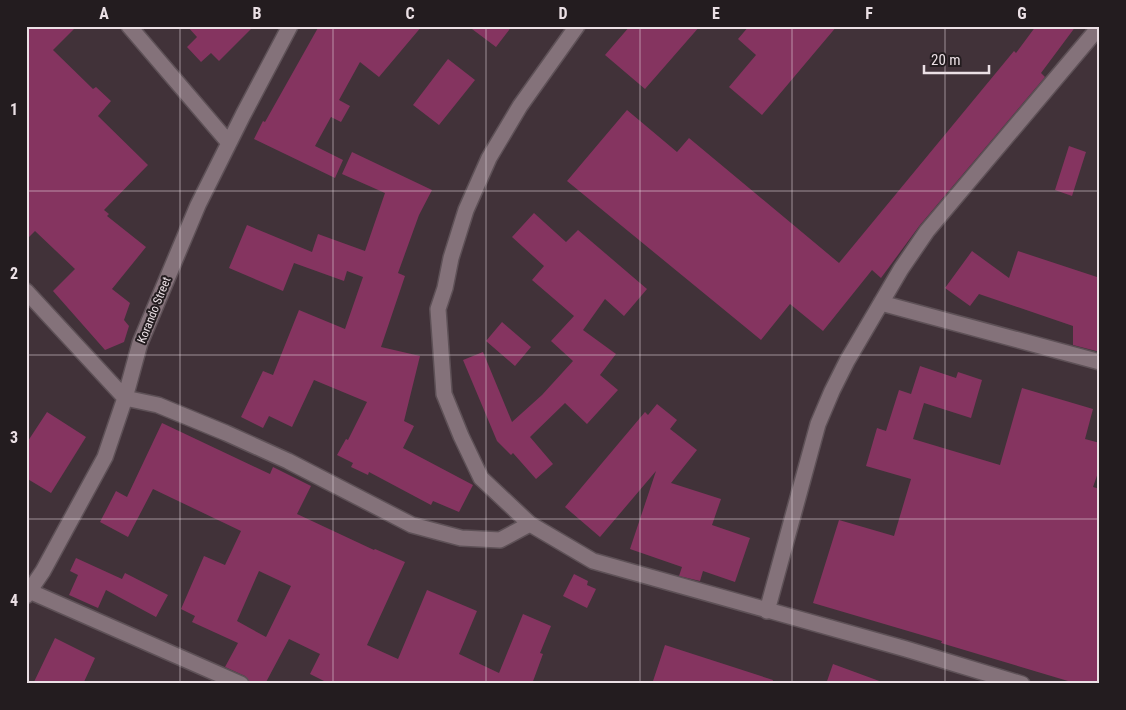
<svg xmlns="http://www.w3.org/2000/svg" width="1126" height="710" viewBox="0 0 1126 710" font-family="'Roboto Condensed',sans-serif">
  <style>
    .building { fill: #853460; fill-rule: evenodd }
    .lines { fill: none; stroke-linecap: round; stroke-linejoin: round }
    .minor-casing { stroke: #5e5157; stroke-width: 18 }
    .minor { stroke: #84727a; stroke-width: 15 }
    .grid { fill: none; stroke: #ebe0e5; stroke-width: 1; stroke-opacity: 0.55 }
    .labels { text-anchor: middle; stroke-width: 4; stroke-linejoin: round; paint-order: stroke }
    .street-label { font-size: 12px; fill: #ebe0e5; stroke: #231c1f }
    .neatline { fill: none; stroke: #ebe0e5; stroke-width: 2 }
    .grid-label { font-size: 16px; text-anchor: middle; font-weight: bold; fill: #ebe0e5 }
  </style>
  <rect width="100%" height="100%" fill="#413239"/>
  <!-- building -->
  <path class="building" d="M26,26H77L53,50L93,89L96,87L111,101L98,116L148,165L104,210L109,214L107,216L146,247L112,289L130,303L124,320L129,326L124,342L105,350L53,291L75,269L35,231L26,240Z
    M187,26H254L219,61L211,53L201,62L187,47L197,37Z
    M319,26H422L379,77L360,62L339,100L350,106L341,122L331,117L315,146L343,160L335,178L254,139L263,121L265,122Z
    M468,26H512L496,47Z
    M630,26H700L645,89L605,55Z
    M749,26H837L762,115L729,87L756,55L738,39Z
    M1036,26H1076L1041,73L1045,77L920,225L881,278L872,270L823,331L790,304L761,340L567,181L627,110L677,152L689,138L839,263L1014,51L1016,53Z
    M448,59L475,80L439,125L413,105Z
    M1069,146L1086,152L1072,196L1055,190Z
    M352,152L432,190L419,215L398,273L405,276L381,347L420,356L404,421L414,426L403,448L473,485L459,512L433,501L431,505L369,472L368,475L351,467L353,463L337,455L346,439L348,440L367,402L314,380L292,427L269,416L263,428L241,417L263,371L273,375L299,310L345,329L363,277L347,271L344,281L294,263L283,291L229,268L247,225L312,252L318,234L365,251L385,193L342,174Z
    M534,213L566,242L578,230L647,289L624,316L605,299L583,330L616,354L600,375L618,390L587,424L565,403L530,437L553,464L536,479L513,453L511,455L497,441L463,360L483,352L512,422L542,395L573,361L551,341L574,316L532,280L544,266L512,237Z
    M972,251L1009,278L1018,251L1100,278V352L1073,345V326L979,294L970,306L945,288Z
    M502,322L531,347L515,366L486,341Z
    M920,366L956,378L958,372L982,380L971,418L924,403L913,439L1000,465L1022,388L1093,409L1085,439L1100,443V467L1093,487L1100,489V684H1078L941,643L942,641L813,603L839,520L894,536L911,479L866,466L877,428L886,431L899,390L911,394Z
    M657,404L677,420L670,429L697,450L671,483L721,499L712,525L750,538L735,582L703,571L700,581L679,576L682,567L630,549L656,471L600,537L565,507L645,412L648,415Z
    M47,412L86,437L51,493L26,478V444Z
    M162,423L270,474L273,467L311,486L297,514L374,550L375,549L405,562L367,645L398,659L427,590L477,611L459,654L499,673L523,614L551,626L540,653L543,654L532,684H330L310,674L320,654L289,639L265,684H251L245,676L225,667L238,643L192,622L195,616L181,609L204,556L225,565L241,531L153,489L128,537L100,522L116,491L127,497ZM259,571L291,586L266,637L237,621Z
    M76,558L122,579L125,573L168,595L156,617L106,590L98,608L69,595L78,575L70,571Z
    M574,574L588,581L587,585L596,589L587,608L563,596Z
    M55,638L95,658L83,684H33Z
    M665,645L773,680L772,684H652Z
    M833,664L882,682L881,684H826Z"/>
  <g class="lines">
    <!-- minor casing -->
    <g class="minor-casing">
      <path id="minor" d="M129,26L229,143
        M577,26L520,106L489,158L466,210L451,258L445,288L438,309L444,394L461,436L481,478L530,524L593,561L906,649L1022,684
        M26,291L125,398L158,405L226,433L288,461L412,525L461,538L500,540L530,524
        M881,303L1100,362
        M29,591L241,684
        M26,596L43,571L105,457L125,398L140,343L198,205L243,115L290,26
        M767,611L818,424L832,391L847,361L901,269L927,231L1100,26"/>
    </g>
    <!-- minor -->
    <use href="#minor" class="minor"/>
  </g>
  <!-- grid -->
  <path class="grid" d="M180,26V684M333,26V684M486,26V684M640,26V684M792,26V684M945,26V684M26,191H1100M26,355H1100M26,519H1100"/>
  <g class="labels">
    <!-- street labels -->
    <g class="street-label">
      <text transform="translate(154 310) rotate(-68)" y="4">Korando Street</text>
    </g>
  </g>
  <!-- border -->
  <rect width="1126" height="710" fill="none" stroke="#231c1f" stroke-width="55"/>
  <!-- scale -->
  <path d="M924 65v8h65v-8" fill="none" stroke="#ebe0e5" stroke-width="2.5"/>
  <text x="931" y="65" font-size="15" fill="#ebe0e5" stroke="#231c1f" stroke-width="4" paint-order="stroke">20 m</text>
  <rect x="28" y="28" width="1070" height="654" class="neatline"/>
  <g class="grid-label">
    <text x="104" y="19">A</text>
    <text x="257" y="19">B</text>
    <text x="410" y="19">C</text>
    <text x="563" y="19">D</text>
    <text x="716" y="19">E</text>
    <text x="869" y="19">F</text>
    <text x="1022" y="19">G</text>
    <text x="14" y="115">1</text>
    <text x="14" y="279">2</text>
    <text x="14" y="443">3</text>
    <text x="14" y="606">4</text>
  </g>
</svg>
